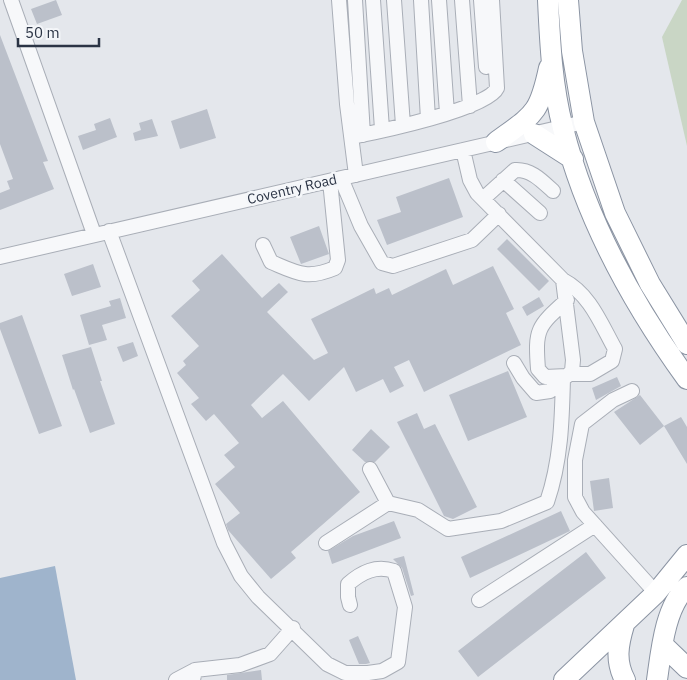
<svg xmlns="http://www.w3.org/2000/svg" width="687" height="680" viewBox="0 0 687 680" font-family="'IBM Plex Sans',sans-serif">
  <style>
    .green { fill: #c9d6c5 }
    .water { fill: #9fb4cc }
    .building { fill: #bbc0ca }
    .lines { fill: none; stroke-linecap: round; stroke-linejoin: round }
    .minor-casing { stroke: #a9aeb7; stroke-width: 16 }
    .highway-casing { stroke: #8b94a3; stroke-width: 22 }
    .minor { stroke: #f7f8fa; stroke-width: 14 }
    .highway { stroke: #fff; stroke-width: 20 }
    .labels { text-anchor: middle; stroke-width: 5; stroke-linejoin: round; paint-order: stroke }
    .street-label { font-size: 14px; fill: #2b3445; stroke: #f4f6f9 }
  </style>
  <rect width="100%" height="100%" fill="#e4e7ec"/>
  <!-- green -->
  <path class="green" d="M682,0H687V146L662,37Z"/>
  <!-- water -->
  <path class="water" d="M55,566L76,680H0V578Z"/>
  <!-- building -->
  <path class="building" d="M56,0L62,15L37,24L31,9Z
    M0,35L48,161L43,162L54,189L0,210V193L10,189L7,181L13,179L0,144Z
    M207,109L216,138L180,149L171,121Z
    M110,118L117,137L83,150L78,136L96,130L94,124Z
    M152,119L158,136L135,141L133,133L141,130L139,123Z
    M449,178L463,217L387,245L377,220L401,212L396,197Z
    M319,226L329,254L301,264L290,237Z
    M507,239L549,281L539,291L497,249Z
    M222,254L262,298L279,283L288,292L267,312L314,360L328,353L311,319L374,288L376,294L389,288L392,295L446,269L453,285L493,266L514,309L506,313L521,345L424,392L409,360L394,367L404,386L390,393L383,379L356,392L344,367L309,401L283,374L251,405L262,418L283,401L360,492L291,552L296,558L271,579L228,530L226,524L240,513L215,484L235,467L224,455L239,443L214,414L206,421L191,404L199,398L177,373L186,365L183,361L199,346L171,316L200,290L192,281Z
    M93,264L101,287L72,296L64,274Z
    M539,297L544,306L527,316L522,307Z
    M120,298L126,318L102,325L107,340L89,345L80,315L111,306L109,301Z
    M22,315L62,426L39,434L0,329V323Z
    M133,342L138,356L123,362L117,347Z
    M91,347L102,381H100L115,424L90,433L74,389L73,390L62,355Z
    M508,371L527,417L468,441L449,395Z
    M617,377L621,386L596,400L592,388Z
    M640,395L664,426L640,445L614,412Z
    M417,413L424,429L435,424L477,507L453,519L444,516L397,422Z
    M681,417L687,427V464L664,426Z
    M371,429L390,447L375,462H365L352,450Z
    M609,478L613,508L594,511L590,481Z
    M561,511L570,531L470,578L461,557Z
    M394,521L401,538L332,564L328,551L353,536Z
    M586,552L606,578L478,677L458,651Z
    M404,556L414,595L411,596L402,568L393,559Z
    M358,636L370,663L366,664H359L349,640Z
    M261,670L262,680H227V675Z"/>
  <g class="lines">
    <!-- minor casing -->
    <g class="minor-casing">
      <path id="minor" d="M11,0L94,234
        M339,0L347,104L356,175
        M355,0L363,135
        M373,0L382,129
        M394,0L403,125
        M421,0L428,119
        M439,0L447,113
        M462,0L470,106
        M481,0L486,67
        M352,137C377,132 488,109 497,88L492,0
        M463,150L470,180L477,193L563,280L573,360L572,371L567,376L545,377L538,369C535,329 537,327 567,300
        M341,178L361,226L382,263L393,266L472,240L499,214
        M503,180L540,213
        M484,198L515,170C531,169 542,181 553,191
        M109,231L224,543L241,576L258,597L327,664L345,673H368L382,671L398,662L405,607L394,571C376,565 362,572 348,584V597L350,605
        M263,245L271,262C297,273 307,280 335,268L338,260L330,181
        M0,257L584,122
        M563,280C590,294 601,324 615,349L612,361L590,374H570
        M514,363L523,378L536,393L550,391L563,378
        M632,391L613,400L582,424L575,460V497L583,512L656,593
        M370,469L388,503
        M326,543L388,503L418,510L448,529L501,521L547,502C561,461 562,420 563,378
        M479,600L595,525
        M176,680L195,670
        M193,680L195,670L240,665L270,654L293,628"/>
    </g>
    <!-- highway casing -->
    <g class="highway-casing">
      <path id="highway" d="M548,0C550,43 552,86 563,128C586,220 632,303 687,379
        M568,0L572,51L584,122L615,213L650,284L687,344
        M534,134L573,159
        M496,142C534,114 539,115 549,68
        M624,625C618,645 615,661 625,680
        M664,646L687,668
        M564,680L656,593L687,555
        M657,680C661,652 665,606 687,587"/>
    </g>
    <!-- minor -->
    <use href="#minor" class="minor"/>
    <!-- highway -->
    <use href="#highway" class="highway"/>
  </g>
  <g class="labels">
    <!-- street labels -->
    <g class="street-label">
      <text transform="translate(292 189) rotate(-13)" y="5">Coventry Road</text>
    </g>
  </g>
  <!-- scale -->
  <path d="M18 38v8h81v-8" fill="none" stroke="#2b3445" stroke-width="2.5"/>
  <text x="25" y="38" font-size="15" fill="#2b3445" stroke="#f4f6f9" stroke-width="4" paint-order="stroke">50 m</text>
</svg>
